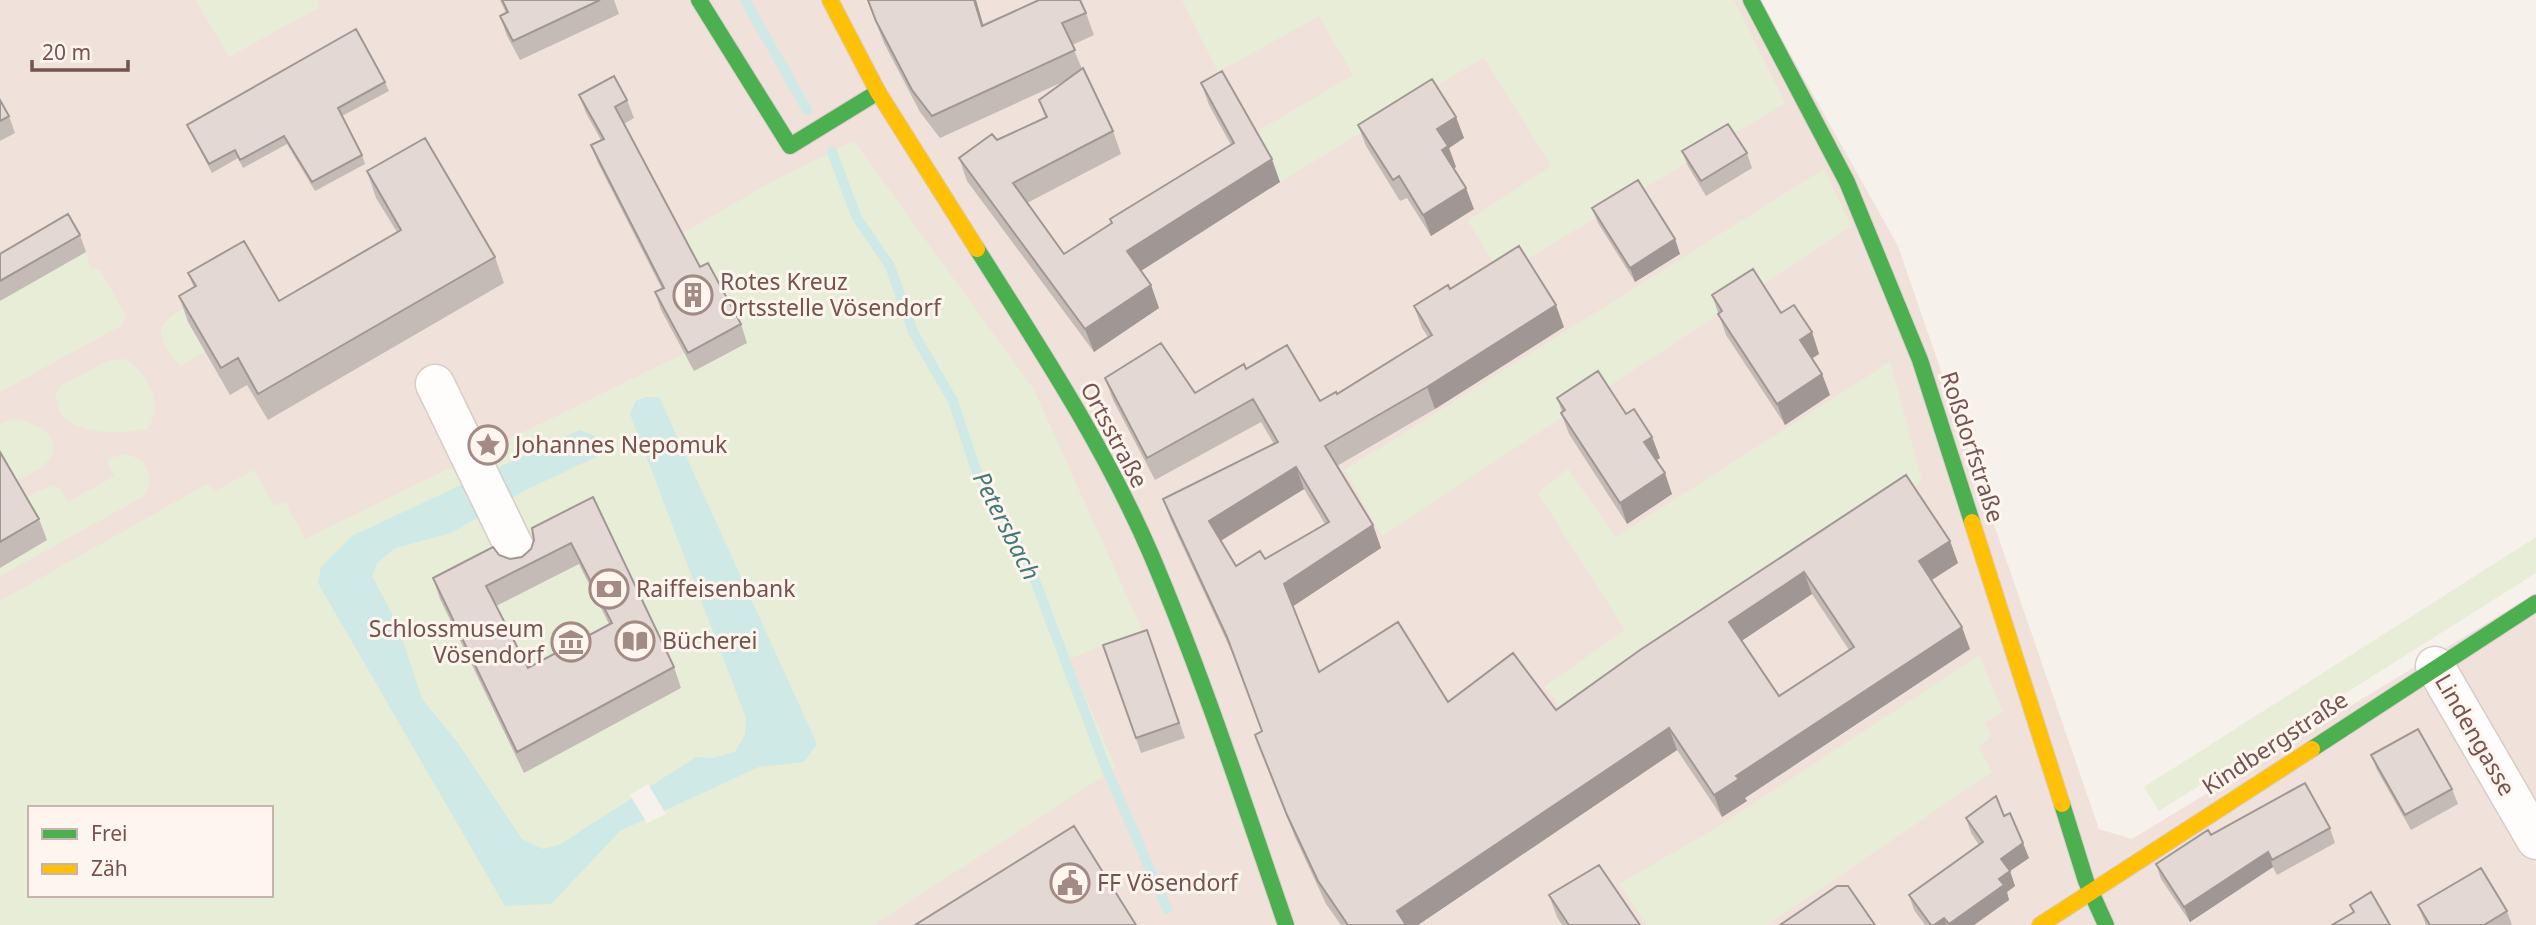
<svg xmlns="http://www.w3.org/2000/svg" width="2536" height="925" viewBox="0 0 2536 925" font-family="'Noto Sans',sans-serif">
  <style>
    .residential { fill: #f0e2da; fill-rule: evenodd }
    .green { fill: #e8edd8; fill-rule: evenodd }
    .water { fill: #cee9e6 }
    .pier { fill: #f7f1ec }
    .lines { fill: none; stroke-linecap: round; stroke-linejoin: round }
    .stream { stroke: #cee9e6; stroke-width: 10 }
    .street-casing { stroke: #d6cdc9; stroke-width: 41 }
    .fast-casing { stroke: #d8ceca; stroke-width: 18 }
    .slow-casing { stroke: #d8ceca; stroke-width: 18 }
    .street { stroke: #fefdfc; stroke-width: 38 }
    .fast { stroke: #4caf50; stroke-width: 16 }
    .slow { stroke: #ffc107; stroke-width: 16 }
    .wall { fill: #c4bab6; fill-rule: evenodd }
    .shaded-wall { fill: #a09794 }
    .building { fill: #e4d8d4; stroke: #a09794; stroke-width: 2; fill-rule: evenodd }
    .labels { text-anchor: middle; stroke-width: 6; stroke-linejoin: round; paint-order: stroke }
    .poi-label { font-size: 23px; fill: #76534d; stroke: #fef5ef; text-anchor: start }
    .street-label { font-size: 23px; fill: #76534d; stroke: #fef5ef }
    .water-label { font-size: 24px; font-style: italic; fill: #407a78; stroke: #fef5ef }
  </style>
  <rect width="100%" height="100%" fill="#f7f1ec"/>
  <!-- residential -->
  <path class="residential" d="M0,0H1760L1898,246L2099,829L2132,839L2536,593V925H0ZM30,808H271V895H30Z"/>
  <!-- green -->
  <path class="green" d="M196,0H317L321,6L229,57Z
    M1182,0H1734L1785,103L1501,275L1468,221L1551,166L1484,57L1280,182L1253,134L1353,75L1319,16L1218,72Z
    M854,141L1034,390L1142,630L1069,659L1116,768L873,925H0V601L207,484L216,491L254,470L274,506L285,502L305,539L685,353L695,371L747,343L707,285L680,235L773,181ZM30,808H271V895H30Z
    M1824,169L1851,226L1382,536L1345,470Z
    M86,252L90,268L100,270L126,316L122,325L0,392V301Z
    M198,299L206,351L181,366C170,359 162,341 161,328L173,314Z
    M124,359C147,372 165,405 147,429C124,433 78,436 62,415C58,410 57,400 55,394L60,386L110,360Z
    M1890,362L1922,481L1567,718L1545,686L1625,630L1538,493L1568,469L1616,537Z
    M11,419C28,420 65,434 50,458C42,470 25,476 13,482L0,460V425Z
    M127,454L143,461C150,475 152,483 144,496L0,576V568L47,540L23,500L51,485L60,488L68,502L115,476L107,462L110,458Z
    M2536,537V573L2159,811L2144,787Z
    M1979,655L2003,712L1985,723L1991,736L1979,747L1992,772L1767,925H1647L1619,884L1723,824Z"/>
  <!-- water -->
  <path class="water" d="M646,397H659L817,744L804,762L759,767L620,831L551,904L505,906L318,583L321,567L352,536L579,430L595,436L599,449L596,457L526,490L451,533L395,548L377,563L372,576L397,623L422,699L458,743L522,839L543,849L559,845L696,757L712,758L735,752L745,734L746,718L630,414L636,401Z"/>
  <!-- pier -->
  <path class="pier" d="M648,784L666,814L647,823L630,795Z"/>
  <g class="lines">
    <!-- stream -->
    <path class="stream" d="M745,0L807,110
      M832,152L857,218L890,266L913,332L953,401L976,470L1028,562L1104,763L1167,909"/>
    <!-- street casing -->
    <g class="street-casing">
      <path id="street" d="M435,384L520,559
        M2435,666L2536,840"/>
    </g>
    <!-- fast casing -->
    <g class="fast-casing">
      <path id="fast" d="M699,0L790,146L878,92
        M1751,0L1847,182L1920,360L1972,522
        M977,249C1039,347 1104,446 1150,552C1202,674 1243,800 1286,925
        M2312,749L2536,603
        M2062,804L2086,881L2106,925"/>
    </g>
    <!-- slow casing -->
    <g class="slow-casing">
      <path id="slow" d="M830,0L878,92L977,249
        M1972,522L2062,804
        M2040,925L2312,749"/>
    </g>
    <!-- street -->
    <use href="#street" class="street"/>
    <!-- fast -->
    <use href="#fast" class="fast"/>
    <!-- slow -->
    <use href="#slow" class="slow"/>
  </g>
  <!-- wall -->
  <path class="wall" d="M500,0H614L619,14L520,60L507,36L500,16L506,13Z
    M867,0H976L983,25L1086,13L1094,35L1072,45L1082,69L1113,131L1121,154L1027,203L1064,254L1231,145L1209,105L1201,83L1280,182L1141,271L1151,285L1159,308L1094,352L967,181L959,158L1045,117L1039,100L1067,80L940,138L920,112L884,43Z
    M385,82L389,91L342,116L362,155L365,164L315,191L287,144L243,168L238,158L212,173L191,133L187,125Z
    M579,95L627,100L634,118L624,124L700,267L741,324L747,343L694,371L661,310L655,292L662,289L598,163L591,145L601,140L586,113Z
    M0,100L9,116L15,133L0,141Z
    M1456,117L1464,138L1449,148L1456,167L1454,168L1474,209L1431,236L1407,198L1400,201L1366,146L1358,125Z
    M1682,151L1747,153L1752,168L1706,196L1688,166Z
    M367,171L495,257L504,283L268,420L247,385L230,395L188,322L179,296L194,288L188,273L279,301L397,232L376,198Z
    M1592,208L1675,239L1680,254L1635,282L1598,223Z
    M80,235L86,252L0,301V254Z
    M1450,289L1564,327L1435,409L1337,466L1373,525L1381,548L1293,606L1319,672L1448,702L1556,710L1906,475L1950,541L1958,563L1932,580L1970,649L1745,798L1747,801L1722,817L1677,750L1418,925H1341L1326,904L1295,837L1255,735L1262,731L1235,659L1171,521L1163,499L1274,444L1261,422L1155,480L1113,400L1105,378L1195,393L1246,369L1320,401L1337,394L1428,337L1422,328L1414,306ZM1304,489L1325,524L1265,559L1236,566L1221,541ZM1812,594L1849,650L1779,696L1741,641Z
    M1712,295L1781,313L1812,332L1819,354L1812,359L1822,374L1830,395L1785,425L1726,335Z
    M1557,398L1626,414L1652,437L1660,458L1656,460L1672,494L1627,524L1569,434L1561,413L1562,412Z
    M0,452L39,519L47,540L0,568Z
    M593,497L674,667L681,688L524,773L440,599L433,578L499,555L510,559L522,557ZM579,564L609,624L528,668L496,606Z
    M1147,630L1185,738L1141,753L1103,645Z
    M2371,755L2452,789L2458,804L2411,830L2377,770Z
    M2004,816L2029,858L2010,871L2015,886L2007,892L2009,900L1974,925H1925L1914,910L1909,895L1979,845L1971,833L1966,818Z
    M2330,828L2335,843L2277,875L2273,867L2190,922L2161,879L2156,864L2211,835Z
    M1549,895L1640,925H1562L1557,917Z
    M2418,905L2507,911L2512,925H2426Z"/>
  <!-- shaded-wall -->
  <path class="shaded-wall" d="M974,0H976L990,48L982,26Z
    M1456,117L1464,138L1449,148L1456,167L1450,171L1442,150L1437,129Z
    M1272,159L1280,182L1136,274L1127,251Z
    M1466,188L1474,209L1431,236L1423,215Z
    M1675,239L1680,254L1635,282L1630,268Z
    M1151,285L1159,308L1094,352L1085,329Z
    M1556,305L1564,327L1435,409L1427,387Z
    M1812,332L1819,354L1807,361L1800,340Z
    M1822,374L1830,395L1785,425L1777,404Z
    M1652,437L1660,458L1652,463L1644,442Z
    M1296,467L1304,489L1217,543L1209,521Z
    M1665,473L1672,494L1627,524L1620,503Z
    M1373,525L1381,548L1292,607L1284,584Z
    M1950,541L1958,563L1927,583L1919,561Z
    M1804,572L1812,594L1737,644L1729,622Z
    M1962,627L1970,649L1745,798L1747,801L1722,817L1714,795L1736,776Z
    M1669,728L1677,750L1418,925H1402L1397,911Z
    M2023,843L2029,858L2010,871L2015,886L2007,892L2009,900L1974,925H1949L1999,879L2001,859Z
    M2268,852L2273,867L2190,922L2184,907Z
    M1944,918L1947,925H1934Z"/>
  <!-- building -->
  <path class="building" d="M502,0H600L513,41L500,16L508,12Z
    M868,0H974L982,26L1039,0H1080L1086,13L1062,23L1075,50L932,116L912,90L876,21Z
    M356,29L385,82L338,108L362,155L312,182L284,136L240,160L235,150L209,164L187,125Z
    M1083,68L1113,131L1013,183L1064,254L1112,223L1110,219L1234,143L1201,83L1222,71L1272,159L1127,251L1151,285L1085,329L959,158L992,134L997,140L1047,117L1039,100Z
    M614,76L627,100L615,107L700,267L708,263L741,324L688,353L655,292L664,288L591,145L604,139L579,95Z
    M1432,79L1456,117L1437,129L1448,146L1442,150L1466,188L1423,215L1399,176L1393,180L1358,125Z
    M0,100L9,116L0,121Z
    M1728,124L1747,153L1701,181L1682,151Z
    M425,138L495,257L258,394L238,358L221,368L179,296L196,286L188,273L244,241L279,301L401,230L367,171Z
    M1638,180L1675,239L1630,268L1592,208Z
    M68,214L80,235L0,281V254Z
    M1519,246L1556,305L1427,387L1325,446L1373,525L1284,584L1319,672L1398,622L1448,702L1513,653L1556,710L1640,650L1906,475L1950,541L1919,561L1962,627L1736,776L1739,779L1714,795L1669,728L1397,911L1406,925H1348L1318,881L1287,815L1255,735L1262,731L1227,637L1163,499L1278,442L1253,399L1147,458L1105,378L1161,343L1195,393L1244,364L1246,369L1287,345L1320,401L1336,392L1337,394L1432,335L1414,306L1448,285L1450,289ZM1296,467L1329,522L1265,559L1260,551L1236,566L1209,521ZM1804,572L1854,647L1779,696L1729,622Z
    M1753,269L1781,313L1794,305L1812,332L1800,340L1822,374L1777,404L1718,314L1722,311L1712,295Z
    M1598,371L1626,414L1634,409L1652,437L1644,442L1665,473L1620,503L1561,413L1565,410L1557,398Z
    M0,452L39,519L0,542Z
    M593,497L674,667L517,752L433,578L493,547L499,555L510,559L522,557L531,549L534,540L532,528ZM571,543L612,623L528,668L486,586Z
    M1147,630L1179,723L1136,738L1103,645Z
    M2418,729L2452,789L2405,815L2371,755Z
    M2305,783L2330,828L2272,860L2268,852L2184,907L2156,864L2208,830L2211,835Z
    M1996,796L2004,816L2010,813L2023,843L2001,859L2010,871L1999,879L2004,885L1949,924L1944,918L1934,925H1931L1909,895L1983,842L1966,818Z
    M1074,826L1136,925H915Z
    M1599,865L1640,925H1569L1549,895Z
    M2481,868L2507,911L2484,925H2430L2418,905Z
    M1837,886H1848L1875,925H1780Z
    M2371,892L2390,925H2332L2354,912L2350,905Z"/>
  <!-- icons -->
  <defs>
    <g id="building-ring" transform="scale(2.0125)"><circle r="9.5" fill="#fef5ef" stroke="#a38a85" stroke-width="1.5"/><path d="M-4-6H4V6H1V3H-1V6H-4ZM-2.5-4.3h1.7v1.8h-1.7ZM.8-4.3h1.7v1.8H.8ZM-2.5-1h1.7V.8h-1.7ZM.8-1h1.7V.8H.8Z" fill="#a38a85"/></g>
    <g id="sight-ring" transform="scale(2.0125)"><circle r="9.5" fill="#fef5ef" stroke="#a38a85" stroke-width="1.5"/><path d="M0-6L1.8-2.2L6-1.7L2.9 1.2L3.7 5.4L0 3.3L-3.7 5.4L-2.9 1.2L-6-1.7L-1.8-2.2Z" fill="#a38a85"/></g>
    <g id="bank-ring" transform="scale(2.0125)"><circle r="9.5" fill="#fef5ef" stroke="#a38a85" stroke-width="1.5"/><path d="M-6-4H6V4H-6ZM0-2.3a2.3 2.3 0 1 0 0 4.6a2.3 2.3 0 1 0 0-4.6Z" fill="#a38a85"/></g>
    <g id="library-ring" transform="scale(2.0125)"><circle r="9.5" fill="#fef5ef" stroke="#a38a85" stroke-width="1.5"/><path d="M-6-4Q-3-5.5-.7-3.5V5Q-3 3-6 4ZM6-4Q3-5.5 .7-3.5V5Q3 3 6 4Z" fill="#a38a85"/></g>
    <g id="museum-ring" transform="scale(2.0125)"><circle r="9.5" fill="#fef5ef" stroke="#a38a85" stroke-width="1.5"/><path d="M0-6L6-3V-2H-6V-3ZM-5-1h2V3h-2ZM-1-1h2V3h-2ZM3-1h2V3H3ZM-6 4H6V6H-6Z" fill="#a38a85"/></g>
    <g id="civic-ring" transform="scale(2.0125)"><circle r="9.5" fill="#fef5ef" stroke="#a38a85" stroke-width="1.5"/><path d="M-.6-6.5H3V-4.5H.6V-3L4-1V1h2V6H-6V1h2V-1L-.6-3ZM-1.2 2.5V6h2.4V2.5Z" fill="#a38a85"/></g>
  </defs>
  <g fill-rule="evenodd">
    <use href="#building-ring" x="693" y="295"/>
    <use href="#sight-ring" x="488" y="445"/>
    <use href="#bank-ring" x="609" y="589"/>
    <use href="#library-ring" x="635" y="641"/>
    <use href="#museum-ring" x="571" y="642"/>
    <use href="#civic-ring" x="1070" y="883"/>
  </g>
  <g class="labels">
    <!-- poi labels -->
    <g class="poi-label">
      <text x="720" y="290">Rotes Kreuz<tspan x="720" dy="26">Ortsstelle Vösendorf</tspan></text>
      <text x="515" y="453">Johannes Nepomuk</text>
      <text x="636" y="597">Raiffeisenbank</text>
      <text x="544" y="637" text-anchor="end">Schlossmuseum<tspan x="544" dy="26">Vösendorf</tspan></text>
      <text x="662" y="649">Bücherei</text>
      <text x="1097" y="891">FF Vösendorf</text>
    </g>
    <!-- street labels -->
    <g class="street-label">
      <text transform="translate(1114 435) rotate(62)" y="8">Ortsstraße</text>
      <text transform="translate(1972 447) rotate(72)" y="8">Roßdorfstraße</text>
      <text transform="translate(2475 735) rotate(60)" y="8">Lindengasse</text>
      <text transform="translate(2275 743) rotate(-33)" y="8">Kindbergstraße</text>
    </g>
    <!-- water labels -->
    <g class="water-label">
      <text transform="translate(1006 526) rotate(63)" y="8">Petersbach</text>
    </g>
  </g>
  <!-- legend -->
  <rect x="28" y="806" width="245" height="91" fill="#fef5ef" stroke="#c8b4ae" stroke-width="2"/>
  <rect x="42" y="829" width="35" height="10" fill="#4caf50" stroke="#c8b4ae" stroke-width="2"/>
  <text x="91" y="841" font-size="21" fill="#76534d">Frei</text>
  <rect x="42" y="864" width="35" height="10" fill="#ffc107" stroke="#c8b4ae" stroke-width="2"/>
  <text x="91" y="876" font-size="21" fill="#76534d">Zäh</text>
  <!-- scale -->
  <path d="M32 60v10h96v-10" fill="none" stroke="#76534d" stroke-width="3.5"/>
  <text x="42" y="60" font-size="21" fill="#76534d" stroke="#fef5ef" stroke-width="5" paint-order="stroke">20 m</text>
</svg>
